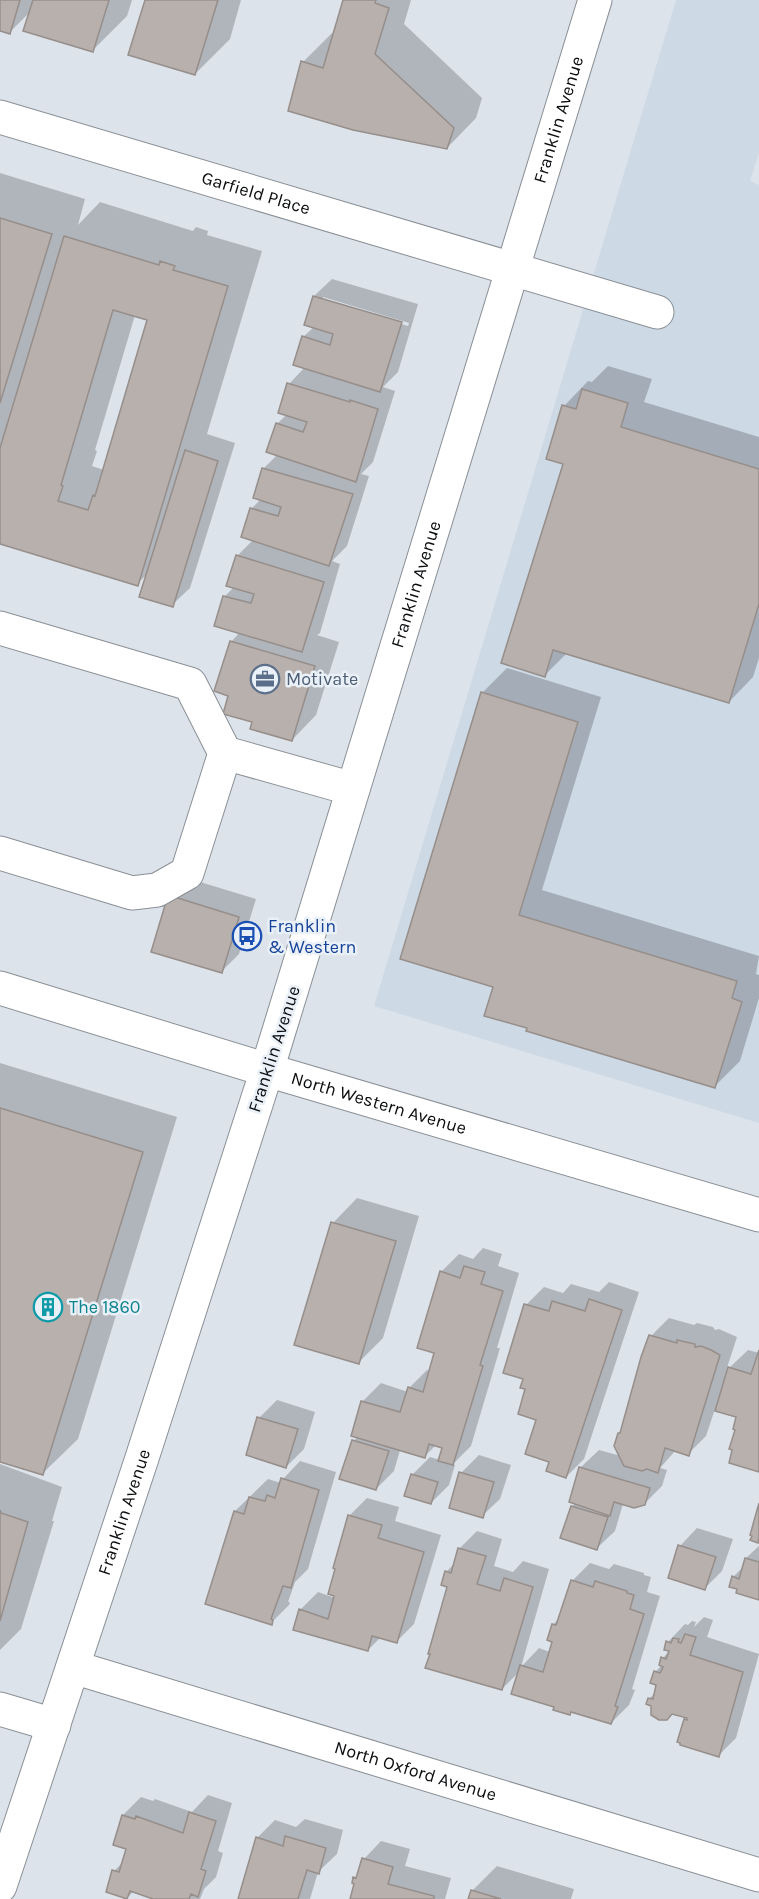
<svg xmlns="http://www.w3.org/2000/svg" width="759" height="1899" viewBox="0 0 759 1899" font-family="Karla,sans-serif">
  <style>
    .built { fill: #cdd9e5 }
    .shadow { fill: #0003; fill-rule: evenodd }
    .building { fill: #b8b0ac; stroke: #968e8a; stroke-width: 1.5; fill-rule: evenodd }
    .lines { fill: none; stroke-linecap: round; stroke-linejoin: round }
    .minor-casing { stroke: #8a9096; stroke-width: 35 }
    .major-casing { stroke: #8a9096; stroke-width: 35 }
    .minor { stroke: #fff; stroke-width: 33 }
    .major { stroke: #fff; stroke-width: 33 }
    .labels { text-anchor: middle; stroke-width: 5; stroke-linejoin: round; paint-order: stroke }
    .street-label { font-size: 18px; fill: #0a0c0e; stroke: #eaf0f7 }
    .service-label { font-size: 18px; fill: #4e5e75; stroke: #eaf0f7; text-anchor: start }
    .transit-label { font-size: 18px; fill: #164399; stroke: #eaf0f7; text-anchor: start }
    .culture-label { font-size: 18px; fill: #0d838f; stroke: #eaf0f7; text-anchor: start }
  </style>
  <rect width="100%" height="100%" fill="#dde3ea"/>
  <!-- built -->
  <path class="built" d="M676,0H759V153L750,181L759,185V1123L374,1006Z"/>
  <!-- shadow -->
  <path class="shadow" d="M0,0H132L127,16L92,51L31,11L10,32L0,29Z
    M146,0H241L230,39L195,74Z
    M344,0H411L404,24L482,98L476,118L447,148L303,62L332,33H334Z
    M0,173L85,199L78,225L100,202L193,231L196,227L208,231L207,235L262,251L207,434L235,443L190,588L172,605L148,573L137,584L0,542ZM135,315L149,319L104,470L92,466L97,451L95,450Z
    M332,279L418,304L398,372L383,387L395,391L373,462L361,474L369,476L347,546L332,561L340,564L320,633L317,635L339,642L316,715L292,740L254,721L230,695L231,642L240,632L216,625L225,596L234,587L237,556L253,540L252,508L261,499L255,497L264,468L278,454L277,424L287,414L289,384L305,367L303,337L314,327V296ZM323,297L409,323L408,326L323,300Z
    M608,366L652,379L644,402L759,437V658L753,677L729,702L567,653L545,675L565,463L564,406L588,381L592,382Z
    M507,668L601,697L542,890L759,956L756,974L759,975V998L740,1061L715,1086L495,986L482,693Z
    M187,878L256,899L239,954L221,972L169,896Z
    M0,1063L177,1117L78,1439L43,1473L0,1460Z
    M357,1198L419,1216L383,1338L358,1363L333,1223Z
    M483,1248L502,1254L498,1266L519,1273L497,1348H500L471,1446L453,1464L455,1465L449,1485L431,1503L412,1475L430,1457L440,1460L444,1447L436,1445L424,1457L400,1450L394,1471L376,1489L353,1441L358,1437L353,1435L363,1401L381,1383L408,1392L409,1388L427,1370L431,1371L436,1352L441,1272L459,1254L473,1259Z
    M609,1282L639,1292L584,1459L566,1477L551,1461L527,1388L525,1378L526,1305L544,1287L563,1293L571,1284L599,1292Z
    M669,1318L694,1325L697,1323L713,1327L715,1330L719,1329L737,1337L726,1371L748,1350L759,1353V1471L737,1429L738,1416L715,1409L706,1436L688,1454L676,1450L660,1468L667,1470L662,1486L644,1504H623L615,1531L597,1548L562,1537L572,1506L576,1503L570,1501L581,1467L599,1450L621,1456L619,1434L622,1431L651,1336Z
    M277,1400L315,1412L304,1449L286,1467L259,1418Z
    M479,1455L511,1465L500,1499L482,1516L461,1473Z
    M300,1461L336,1472L308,1569L295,1582L288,1602H290L289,1605L271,1623L207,1603L235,1511L268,1479L281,1483L283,1479Z
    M0,1464L62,1487L52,1521H54L21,1629L0,1650Z
    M367,1498L399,1507L395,1521L441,1535L414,1624L396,1642L381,1637L368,1650L300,1610L318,1592L335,1598L349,1516Z
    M697,1528L733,1539L722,1571L704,1589L680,1546Z
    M477,1531L502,1539L494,1566L513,1572L523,1561L549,1569L521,1667L539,1648L550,1652L554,1641L553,1625L560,1617L572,1581L590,1563L609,1569L614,1564L644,1573V1575L651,1577L647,1592L660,1596L632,1689L635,1690L629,1705L611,1723L556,1706L520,1671L502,1689L449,1585L446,1572L455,1563L459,1549Z
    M759,1546V1599L739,1588L733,1577L744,1566L746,1558Z
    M704,1617L713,1620L707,1637L759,1654L736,1738L718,1756L686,1720L688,1717L652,1705L649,1699L656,1692L658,1684L655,1672L662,1665L663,1658L670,1650L668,1642L685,1624L688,1625L692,1621L696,1622L694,1627Z
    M208,1795L232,1803L218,1851L223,1853L216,1877L204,1889L200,1899H158L134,1891L128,1897L107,1891L114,1871L124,1861L128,1848L115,1844L123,1815L141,1797L153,1801L155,1799L192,1812Z
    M305,1819L343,1830L337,1854L318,1872L310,1899H239L257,1838L275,1820L296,1827Z
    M381,1841L410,1849L405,1866L451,1878L445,1899H351L356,1883L355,1878L359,1874L364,1859Z
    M497,1866L574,1889L571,1899H470L472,1891Z"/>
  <!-- building -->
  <path class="building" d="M0,0H20L10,34L0,31Z
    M33,0H109L93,52L23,31Z
    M145,0H218L195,75L128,55Z
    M343,0H376L375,3L389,8L375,54L454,128L447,149L353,130L288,111L301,61L323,68Z
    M0,218L52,234L0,403Z
    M64,236L159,265L160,261L175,266L173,270L228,286L138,586L0,544V448ZM113,310L147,320L95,496L93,495L88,510L58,501L63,486L61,485Z
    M313,296L402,322L380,392L293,365L302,336L330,345L333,334L304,325Z
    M287,383L350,402V400L378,409L356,482L266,452L276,423L303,432L307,422L278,413Z
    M582,389L628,403L621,427L759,469V604L729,703L553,650L545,677L501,663L563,464L546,459L562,405L576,409Z
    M185,450L218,461L173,607L139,597Z
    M262,468L353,494L329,566L241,537L250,508L278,516L281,507L253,498Z
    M236,555L324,582L302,652L214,626L223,596L251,603L254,594L226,586Z
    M230,641L315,666L292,741L250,729L252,722L223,714L228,696L214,691Z
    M481,692L578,722L519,915L737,981L732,998L742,1002L715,1088L526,1031L527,1028L484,1016L493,987L400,959Z
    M168,895L239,917L222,973L151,952Z
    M0,1108L143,1152L43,1475L0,1462Z
    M331,1222L396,1241L359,1364L294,1345Z
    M464,1266L485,1272L481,1284L503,1291L480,1365L483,1366L453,1465L438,1461L442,1448L429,1444L425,1458L351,1436L361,1401L400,1412L408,1387L423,1392L434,1353L417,1348L440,1271L460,1278Z
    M589,1299L622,1310L566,1478L546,1471L549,1462L525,1454L536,1420L518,1414L525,1389L520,1388L523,1379L503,1373L524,1304L549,1311L552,1301L585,1311Z
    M649,1335L677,1343V1340L695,1344V1347L701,1346L711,1350L720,1355L689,1456L665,1448L658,1473L647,1469L642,1471L624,1466L614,1446L618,1433H620L641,1357Z
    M759,1350V1472L729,1463L732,1450L729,1449L735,1430L733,1429L736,1417L715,1411L728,1367L751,1374Z
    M257,1417L298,1429L286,1468L246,1455Z
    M352,1440L389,1451L376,1490L339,1479Z
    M579,1467L650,1488L645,1505L634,1508L614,1502L610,1516L569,1502Z
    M459,1472L494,1482L483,1518L449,1508Z
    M411,1474L438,1482L431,1504L404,1496Z
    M281,1478L319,1490L291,1588L283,1586L271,1619L273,1620L272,1625L205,1604L234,1511L244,1514L249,1497L265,1501L267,1495L275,1498Z
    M759,1503V1538L758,1543L750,1540L752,1536L750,1535Z
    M571,1506L608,1517L597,1550L560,1538Z
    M0,1510L1,1513L28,1522L0,1621Z
    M348,1515L382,1525L378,1538L424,1552L397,1643L372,1636L368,1651L293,1630L299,1609L328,1619L334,1596L328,1594L335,1569L333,1568Z
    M678,1545L716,1557L705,1590L668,1578Z
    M458,1548L486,1556L477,1584L500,1591L504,1578L533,1587L502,1690L425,1668L430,1654H428L447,1587L441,1585L445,1571L451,1573Z
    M745,1558L759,1562V1600L736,1593L737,1589L729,1587L732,1576L739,1579Z
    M571,1580L593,1587L595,1581L627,1591V1593L634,1595L630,1609L644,1614L615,1706L618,1707L611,1724L571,1712L570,1715L553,1710L554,1707L511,1694L520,1665L543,1672L552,1642L547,1640L552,1624L556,1625Z
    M685,1634L696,1637L690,1655L743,1672L719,1757L680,1745V1743L677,1742L684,1719L687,1720V1718L672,1714L667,1720H659L651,1715V1706L646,1704L648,1698L653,1699L656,1685L650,1683L654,1671L660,1673L663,1667L659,1665L661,1657L666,1659L669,1651L664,1650L666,1641L671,1643L673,1638L679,1639L678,1642L681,1643Z
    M189,1812L216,1821L201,1869L206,1871L198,1897L191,1894L189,1899H153L130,1891L127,1899L106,1892L112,1870L119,1872L126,1849L113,1845L122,1815L135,1819L136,1816L183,1833Z
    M285,1836L326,1848L319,1874L307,1870L298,1899H238L256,1837L283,1846Z
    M362,1858L393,1867L388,1884L434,1896V1899H350L354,1884L352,1883L353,1877L356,1878Z
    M471,1890L501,1899H468Z"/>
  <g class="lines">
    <!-- minor casing -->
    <g class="minor-casing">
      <g id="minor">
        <path id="s1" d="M0,117L657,312"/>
        <path d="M0,628L190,684L225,753L187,873L157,890L132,893L0,853"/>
        <path d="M225,753L353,789"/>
        <path id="s2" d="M73,1667L759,1875"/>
        <path d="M0,1709L54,1725"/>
        <path id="s3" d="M0,1886L142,1458L267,1070"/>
      </g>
    </g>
    <!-- major casing -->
    <g class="major-casing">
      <g id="major">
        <path id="s4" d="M0,988L267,1070L759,1215"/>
        <path id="s5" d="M267,1070L595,0"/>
      </g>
    </g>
    <!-- minor -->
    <use href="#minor" class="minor"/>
    <!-- major -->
    <use href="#major" class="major"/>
  </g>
  <!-- icons -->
  <defs>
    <g id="office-ring" transform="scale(1.5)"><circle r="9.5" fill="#eaf0f7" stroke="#5c6f8a" stroke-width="1.5"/><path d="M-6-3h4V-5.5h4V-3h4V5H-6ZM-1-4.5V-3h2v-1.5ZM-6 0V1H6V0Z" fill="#5c6f8a"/></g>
    <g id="bus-ring" transform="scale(1.5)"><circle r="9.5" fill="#eaf0f7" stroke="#1a4fb4" stroke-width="1.5"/><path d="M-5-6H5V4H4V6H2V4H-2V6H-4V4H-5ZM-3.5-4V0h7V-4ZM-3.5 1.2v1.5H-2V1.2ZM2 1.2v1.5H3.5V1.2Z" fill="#1a4fb4"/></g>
    <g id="building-ring" transform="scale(1.5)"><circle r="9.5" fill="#eaf0f7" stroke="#0f9aa8" stroke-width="1.5"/><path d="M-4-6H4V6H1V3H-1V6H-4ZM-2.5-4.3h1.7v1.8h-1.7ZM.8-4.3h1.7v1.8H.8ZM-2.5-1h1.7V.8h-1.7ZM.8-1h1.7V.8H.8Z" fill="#0f9aa8"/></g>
  </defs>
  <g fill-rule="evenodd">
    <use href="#office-ring" x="265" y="679"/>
    <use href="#bus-ring" x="247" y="936"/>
    <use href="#building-ring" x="48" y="1307"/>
  </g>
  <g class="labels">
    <!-- street labels -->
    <g class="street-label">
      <text dy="6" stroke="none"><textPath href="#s5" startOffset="994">Franklin Avenue</textPath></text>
      <text dy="6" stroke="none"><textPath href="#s1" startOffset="267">Garfield Place</textPath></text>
      <text dy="6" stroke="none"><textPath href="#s5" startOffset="508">Franklin Avenue</textPath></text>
      <text transform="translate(274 1049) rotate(-72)" y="6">Franklin Avenue</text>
      <text dy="6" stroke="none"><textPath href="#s4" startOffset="396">North Western Avenue</textPath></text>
      <text dy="6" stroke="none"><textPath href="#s3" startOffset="394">Franklin Avenue</textPath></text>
      <text dy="6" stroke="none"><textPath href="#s2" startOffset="358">North Oxford Avenue</textPath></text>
    </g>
    <!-- service labels -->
    <g class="service-label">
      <text x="286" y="685">Motivate</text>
    </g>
    <!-- transit labels -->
    <g class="transit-label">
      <text x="268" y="932">Franklin<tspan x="268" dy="21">&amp; Western</tspan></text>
    </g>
    <!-- culture labels -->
    <g class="culture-label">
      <text x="69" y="1313">The 1860</text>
    </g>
  </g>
</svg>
